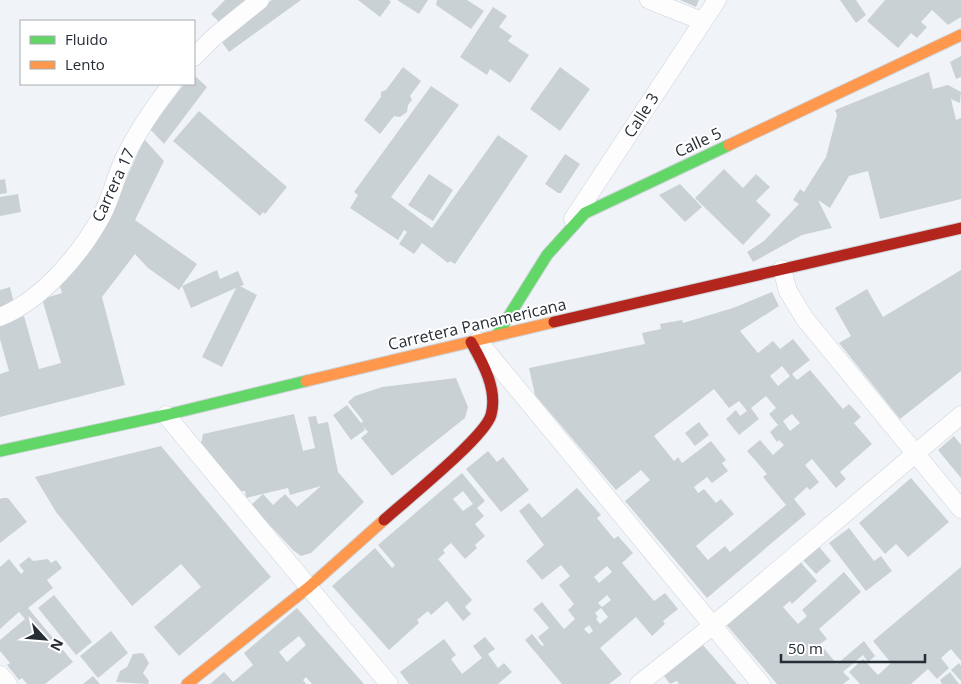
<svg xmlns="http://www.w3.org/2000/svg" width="961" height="684" viewBox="0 0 961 684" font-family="'Open Sans',sans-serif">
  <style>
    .building { fill: #cad1d5; fill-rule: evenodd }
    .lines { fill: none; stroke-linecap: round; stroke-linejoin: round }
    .street-casing { stroke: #cdd2d8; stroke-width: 19 }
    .fast-casing { stroke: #cdd2d8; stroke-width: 13 }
    .slow-casing { stroke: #cdd2d8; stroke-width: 13 }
    .jam-casing { stroke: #cdd2d8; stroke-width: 13 }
    .street { stroke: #fdfdfe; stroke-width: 18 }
    .fast { stroke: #63d668; stroke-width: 11 }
    .slow { stroke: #ff974d; stroke-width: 11 }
    .jam { stroke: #b3261e; stroke-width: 11 }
    .labels { text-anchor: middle; stroke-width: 4; stroke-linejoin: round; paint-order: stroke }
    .street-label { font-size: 16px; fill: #272d35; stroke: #fff }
  </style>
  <rect width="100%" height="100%" fill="#f0f4f8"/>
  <!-- building -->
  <path class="building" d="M225,0H249L222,25L211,14Z
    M272,0H301L229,52L219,38Z
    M358,0H389L391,2L380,17Z
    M397,0H428L419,14Z
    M437,0H467L484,11L471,29L436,5Z
    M680,0H699L696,7Z
    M840,0H856L866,15L856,23Z
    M885,0H961V17L948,25L932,10L921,22L927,27L917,38L911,33L898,48L867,21Z
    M493,7L507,16L499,27L512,36L508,41L529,55L510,83L490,69L487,75L460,57Z
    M961,56V77L956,79L950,62Z
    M403,67L421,81L410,96L412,100L408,105L407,112L400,117L394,116L380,134L364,120L381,97V92L386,90Z
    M560,67L590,89L560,131L530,109Z
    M929,72L933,89L948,85L961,92L960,103L951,99L956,120L961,118V199L880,219L868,171L849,176L830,208L818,200L832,228L802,235L753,262L747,252L764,241L799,204L793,200L800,189L804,192L826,157L837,115L835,110Z
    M194,75L207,87L164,144L150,129L184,84H194Z
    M431,86L459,105L391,197L432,228L498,135L528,156L455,264L450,261L448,263L422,243L414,254L399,244L407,232L404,230L398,240L350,208L358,195L354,192Z
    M199,111L287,187L265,214L263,212L260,216L173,141Z
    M144,139L164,161L135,220L197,264L179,290L148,268L135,254L102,297L125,385L0,417V374L9,371L0,339V323L24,316L39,369L61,363L42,299L62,293L58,280L121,191Z
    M565,154L580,164L561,193H558L545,184Z
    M724,169L743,188L756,174L770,187L756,201L771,215L743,245L695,198Z
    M429,174L453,190L433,221L408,205Z
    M5,179L7,193L0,194V180Z
    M680,184L702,207L685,222L659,195Z
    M18,194L21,212L0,216V197Z
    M217,270L220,279L238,271L244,285L240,286L257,295L222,367L202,357L236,288L191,308L182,286Z
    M961,270V371L900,419L839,343L851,336L835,308L867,289L883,317Z
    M10,287L15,308L0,312V290Z
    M772,292L779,306L740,331L758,353L773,341L780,349L793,339L810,360L792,374L797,380L810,370L843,409L849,404L861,417L854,423L872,444L840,472L846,479L836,488L812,459L805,465L819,482L810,490L807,487L794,499L806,514L707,598L625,501L650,480L641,470L616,490L535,395L529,368L645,344L642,333L661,329L660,324L682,320L683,323L733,308ZM782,366L790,376L778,386L770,376ZM714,389L729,408L739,401L747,411L740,416L736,410L726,419L739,435L759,419L751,408L766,396L776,408L769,414L778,425L770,432L777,442L779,440L784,445L773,455L760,440L747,451L767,474L763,477L786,505L730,552L725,546L708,560L696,546L734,514L721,499L716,503L704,489L698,493L694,487L707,477L712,483L728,471L722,463L726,460L711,441L682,463L678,457L674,461L654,436ZM792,414L800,423L790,431L783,421Z
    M456,378L468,407L465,418L392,476L361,438L368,432L363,426L365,430L351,440L333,415L347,405L361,423L363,421L348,402L355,396L382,387Z
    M294,414L303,451L315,448L308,417L316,416L318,424L328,422L338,472L364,502L311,553L301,556L293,550L251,505L263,494L273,505L285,494L297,507L321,486L290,495L288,488L246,498L245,491H237L201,443L203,434Z
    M699,422L709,435L695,446L685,433Z
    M954,436L961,445V478L938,450Z
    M161,446L271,577L179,656L154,627L201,587L181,564L132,606L56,512L35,477Z
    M488,451L497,462L503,457L529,490L501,512L466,469Z
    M462,473L485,501L477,508L484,516L475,524L485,536L475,545L477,548L465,559L451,543L443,550L445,553L438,559L472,600L465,607L471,614L463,621L447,601L431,615L428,611L417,620L419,623L389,650L332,586L375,548L392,568L395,565L378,545ZM463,491L473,504L463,511L453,499Z
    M911,478L949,522L908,557L896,544L885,554L859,523Z
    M577,488L601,515L597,518L614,539L618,536L633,553L622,563L654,601L665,593L678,609L663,621L665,624L652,636L636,617L600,648L622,674L609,684H562L525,640L532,634L542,646L544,645L538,637L549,628L533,609L542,602L564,629L575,619L568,610L574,604L559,585L570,576L561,565L542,580L526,561L544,545L519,511L529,503L542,518ZM607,566L612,572L599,583L594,577ZM607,595L611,600L602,607L598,603ZM601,608L608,617L600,624L596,619L598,617L595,613ZM589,625L593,631L589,634L584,629Z
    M2,498H8L27,522L0,543V499Z
    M849,528L874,561L881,556L892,571L866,591L829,543Z
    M815,542L831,561L816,574L799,556Z
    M29,557L33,561L48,559L51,563L56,560L62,568L47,580L53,588L28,608L73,662L45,684H27L22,678L19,680L7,665L10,663L0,651V640L25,619L19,612L0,629V567L9,559L21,574L24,571L19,565Z
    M797,558L817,581L792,604L790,601L783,607L798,624L807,616L802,610L844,572L861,592L819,629L827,639L820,644L837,664L864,641L875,656L868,662L863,655L843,672L850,679L843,684H777L724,622Z
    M961,567V661L951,649L941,658L949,668L937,679L928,669L911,684H860L849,672L863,659L878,675L891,663L873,641Z
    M54,595L92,642L76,655L38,608Z
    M297,608L364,684H312L306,677L303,680L306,684H210L224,672L233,682L253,665L244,653ZM299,636L306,645L287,662L279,652Z
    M111,631L128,653L98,678L80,656Z
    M485,637L495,649L488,654L498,668L504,663L512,672L498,684H409L400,672L444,639L456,655L451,659L462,674L482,658L473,646Z
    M702,644L737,684H679L677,681L670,684L664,676Z
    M143,653L149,663L143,673L149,681L148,684L116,682L120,671L127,667L133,654Z
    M959,663L961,666V681L951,670Z
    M950,672L959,684H942L940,680Z
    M93,676L100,684H83Z"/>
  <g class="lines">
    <!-- street casing -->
    <g class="street-casing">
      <path id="street" d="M649,0L702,21
        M194,57L214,37L260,0
        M573,219L717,0
        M782,269L788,291L805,319L961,509
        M0,317C42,300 82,253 103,213C112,195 116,175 125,157C138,130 154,107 172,84
        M478,341L761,684
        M166,415L389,684
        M0,675L8,684
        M639,684L712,626L961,415"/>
    </g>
    <!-- fast casing -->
    <g class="fast-casing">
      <path id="fast" d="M497,335L547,255L585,213L729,145
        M0,451L166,415L306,381"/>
    </g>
    <!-- slow casing -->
    <g class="slow-casing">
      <path id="slow" d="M729,145L961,35
        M306,381L554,322
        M187,684L309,587L384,520"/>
    </g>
    <!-- jam casing -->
    <g class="jam-casing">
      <path id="jam" d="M554,322L961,228
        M384,520C405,501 485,437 491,415C498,390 483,363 471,342"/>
    </g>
    <!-- street -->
    <use href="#street" class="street"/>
    <!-- fast -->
    <use href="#fast" class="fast"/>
    <!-- slow -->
    <use href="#slow" class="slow"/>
    <!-- jam -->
    <use href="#jam" class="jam"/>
  </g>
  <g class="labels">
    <!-- street labels -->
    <g class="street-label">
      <text transform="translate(641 115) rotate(-57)" y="6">Calle 3</text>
      <text transform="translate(698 142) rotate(-25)" y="6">Calle 5</text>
      <text transform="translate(113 185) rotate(-65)" y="6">Carrera 17</text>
      <text transform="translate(477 324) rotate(-13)" y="6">Carretera Panamericana</text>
    </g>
  </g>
  <!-- legend -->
  <rect x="20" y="20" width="175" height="65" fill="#ffffff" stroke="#a9abae"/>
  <rect x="30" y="36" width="25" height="8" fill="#63d668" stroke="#a9abae"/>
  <text x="65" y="45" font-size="15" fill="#272d35">Fluido</text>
  <rect x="30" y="61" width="25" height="8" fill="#ff974d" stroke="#a9abae"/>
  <text x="65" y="70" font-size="15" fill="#272d35">Lento</text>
  <!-- north arrow -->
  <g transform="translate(45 639) rotate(116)" stroke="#ffffff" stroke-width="4" paint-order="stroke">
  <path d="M0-4L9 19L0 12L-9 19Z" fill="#272d35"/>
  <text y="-8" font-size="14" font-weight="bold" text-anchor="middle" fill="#272d35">N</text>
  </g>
  <!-- scale -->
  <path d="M781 654v8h144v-8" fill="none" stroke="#272d35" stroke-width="2.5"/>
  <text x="788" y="654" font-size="15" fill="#272d35" stroke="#ffffff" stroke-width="4" paint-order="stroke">50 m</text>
</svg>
